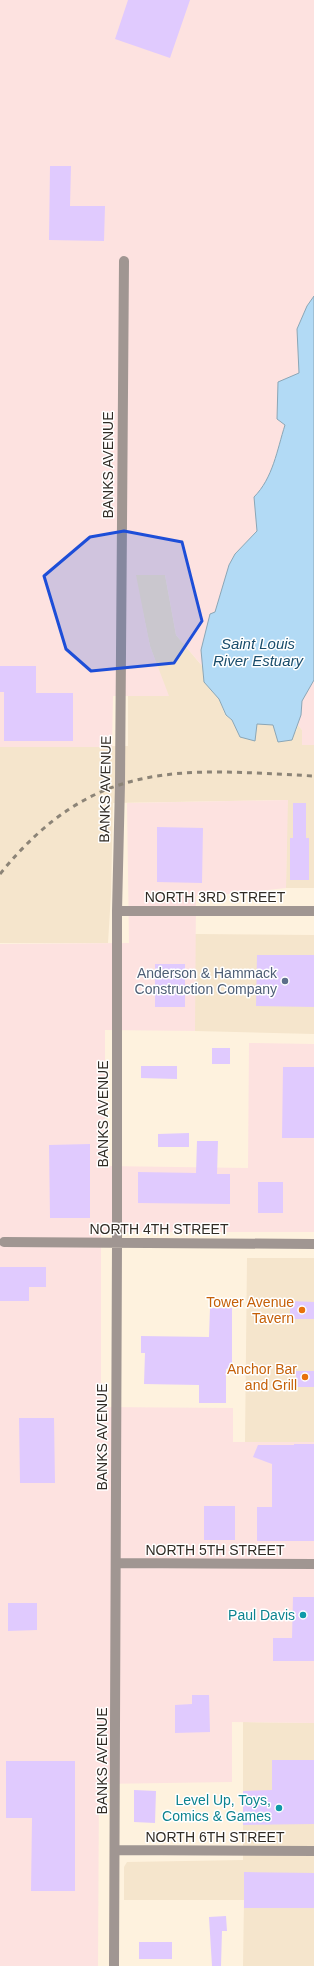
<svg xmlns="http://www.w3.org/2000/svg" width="314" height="1966" viewBox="0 0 314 1966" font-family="Arial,sans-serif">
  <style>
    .built { fill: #f5e5cc }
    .industrial { fill: #fde2e0 }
    .water { fill: #b2daf5; stroke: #8ba6b6 }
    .building { fill: #e0cafe }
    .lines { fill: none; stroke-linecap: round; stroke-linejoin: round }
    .street { stroke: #a09692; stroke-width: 10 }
    .rail { stroke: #8c8477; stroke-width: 3; stroke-dasharray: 5 5; stroke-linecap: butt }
    .marked { fill: #1d4ed8; fill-opacity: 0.2; stroke: #1d4ed8; stroke-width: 3; stroke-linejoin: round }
    .service-dot { fill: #5c6f8a; stroke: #fff; stroke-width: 1.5 }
    .food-dot { fill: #e8710a; stroke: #fff; stroke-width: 1.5 }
    .culture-dot { fill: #0f9aa8; stroke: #fff; stroke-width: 1.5 }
    .labels { text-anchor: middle; stroke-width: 3; stroke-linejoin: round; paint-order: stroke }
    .street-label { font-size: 14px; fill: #302b24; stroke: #fff }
    .service-label { font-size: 14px; fill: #4e5e75; stroke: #fff; text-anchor: end }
    .food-label { font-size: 14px; fill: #c56008; stroke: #fff; text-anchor: end }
    .culture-label { font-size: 14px; fill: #0d838f; stroke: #fff; text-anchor: end }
    .water-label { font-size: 15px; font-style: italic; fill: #194d6c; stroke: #fff }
  </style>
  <rect width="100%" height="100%" fill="#fef2de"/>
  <!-- built -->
  <path class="built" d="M135,575H165L176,635L203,667L204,682L219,699L225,715L232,720L240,737L257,724H273L296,732L298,725L302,730V745H314V888H286L287,800L113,803L111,894L108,943H0V747L128,746V695L168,696L150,646Z
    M195,934L314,935V1034L195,1031Z
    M247,1258H314V1442H245Z
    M243,1722L314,1723V1966H243L244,1900H124V1867L127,1862L243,1860Z"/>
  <!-- industrial -->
  <path class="industrial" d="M0,0H314V296L307,306L297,329L299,373L285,425L270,474L263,488L255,497L257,531L235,554L215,612L210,614L201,650L203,667L176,635L165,575H136L150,646L169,696H113L112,747H0Z
    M314,680V745H302V730L298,725L302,701Z
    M288,800L286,888L231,894L196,896L195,1031L105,1030V1166L248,1168L249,1043L314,1044V1232H101V1407L233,1408V1442H314V1723L232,1722V1782L99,1784L98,1966H0V944L129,943L127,803Z"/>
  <!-- water -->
  <path class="water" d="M314,296V680L302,701L301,715L292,740L278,742L273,725L257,724L255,741L240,737L232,720L226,715L219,699L204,682L201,650L210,614L215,612L229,565L235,554L257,531L254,497C273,478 277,450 285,425L277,419L278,382L299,373L297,329L307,306Z"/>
  <!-- building -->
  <path class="building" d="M128,0H190L170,58L115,39Z
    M50,166H71L70,206H105L104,241L49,240Z
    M0,666H36V693H73V741H4V692H0Z
    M293,803H306V838H309V880H290V838H293Z
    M157,827L203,828L202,883L157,882Z
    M257,955H314V1007L256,1006Z
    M155,964H185V1007H155Z
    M212,1048H230V1064H212Z
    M141,1066H177V1079L141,1078Z
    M283,1067H314V1138H282Z
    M189,1133V1147H158V1134Z
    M197,1141H218L217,1174H230V1204L138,1203V1172L196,1173Z
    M90,1144V1218H50L49,1145Z
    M258,1182H283V1213H258Z
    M0,1267H46V1287H29V1301H0Z
    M290,1301L314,1302V1319H290Z
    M210,1308H232V1368L226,1369V1403H199V1385L144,1384L145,1353H141V1336L209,1337Z
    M296,1371H314V1387H296Z
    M19,1418H54L55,1483H20Z
    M294,1444H314V1541H257V1507H272V1464L253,1457L258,1445H294Z
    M204,1506H235V1540H204Z
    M293,1597H314V1661H273V1638H292Z
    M8,1603H37V1630L8,1631Z
    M192,1695H209L210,1732L175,1733V1705L192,1704Z
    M272,1760H314V1824L243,1825V1791L272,1790Z
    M6,1761H75V1891H31L32,1818H6Z
    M134,1790L156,1791L155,1823L134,1822Z
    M244,1872L314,1873V1908H244Z
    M226,1916L227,1931H222L221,1966H212L209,1917Z
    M139,1942H172V1959H139Z"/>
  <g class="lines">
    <!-- street -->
    <path class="street" d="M117,911H314
      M4,1242L314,1244
      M116,1563L314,1564
      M115,1850L314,1851
      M114,1966L117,1243V911L120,784L124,261"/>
    <!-- rail -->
    <path class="rail" d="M0,874C94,758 179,769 314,776"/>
  </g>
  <!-- marked area -->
  <path class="marked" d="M124,531L182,542L202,621L174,663L91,671L66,649L44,576L90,537Z"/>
  <!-- markers -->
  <circle class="service-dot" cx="285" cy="981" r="4"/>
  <g class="food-dot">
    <circle cx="302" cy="1310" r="4"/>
    <circle cx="305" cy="1377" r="4"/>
  </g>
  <g class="culture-dot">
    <circle cx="303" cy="1615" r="4"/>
    <circle cx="279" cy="1808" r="4"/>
  </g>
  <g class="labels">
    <!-- street labels -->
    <g class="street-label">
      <text transform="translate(108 465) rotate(-90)" y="5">BANKS AVENUE</text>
      <text transform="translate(105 789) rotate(-89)" y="5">BANKS AVENUE</text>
      <text x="215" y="902">NORTH 3RD STREET</text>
      <text transform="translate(103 1114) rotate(-90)" y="5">BANKS AVENUE</text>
      <text x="159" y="1234">NORTH 4TH STREET</text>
      <text transform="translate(102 1437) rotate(-90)" y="5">BANKS AVENUE</text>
      <text x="215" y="1555">NORTH 5TH STREET</text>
      <text transform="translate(102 1761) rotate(-90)" y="5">BANKS AVENUE</text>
      <text x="215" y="1842">NORTH 6TH STREET</text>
    </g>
    <!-- service labels -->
    <g class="service-label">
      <text x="277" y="978">Anderson &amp; Hammack<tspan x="277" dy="16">Construction Company</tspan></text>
    </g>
    <!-- food labels -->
    <g class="food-label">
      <text x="294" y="1307">Tower Avenue<tspan x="294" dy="16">Tavern</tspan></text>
      <text x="297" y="1374">Anchor Bar<tspan x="297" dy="16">and Grill</tspan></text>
    </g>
    <!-- culture labels -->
    <g class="culture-label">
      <text x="295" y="1620">Paul Davis</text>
      <text x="271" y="1805">Level Up, Toys,<tspan x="271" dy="16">Comics &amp; Games</tspan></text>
    </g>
    <!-- water labels -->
    <g class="water-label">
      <text x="258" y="649">Saint Louis<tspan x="258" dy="17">River Estuary</tspan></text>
    </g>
  </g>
</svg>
